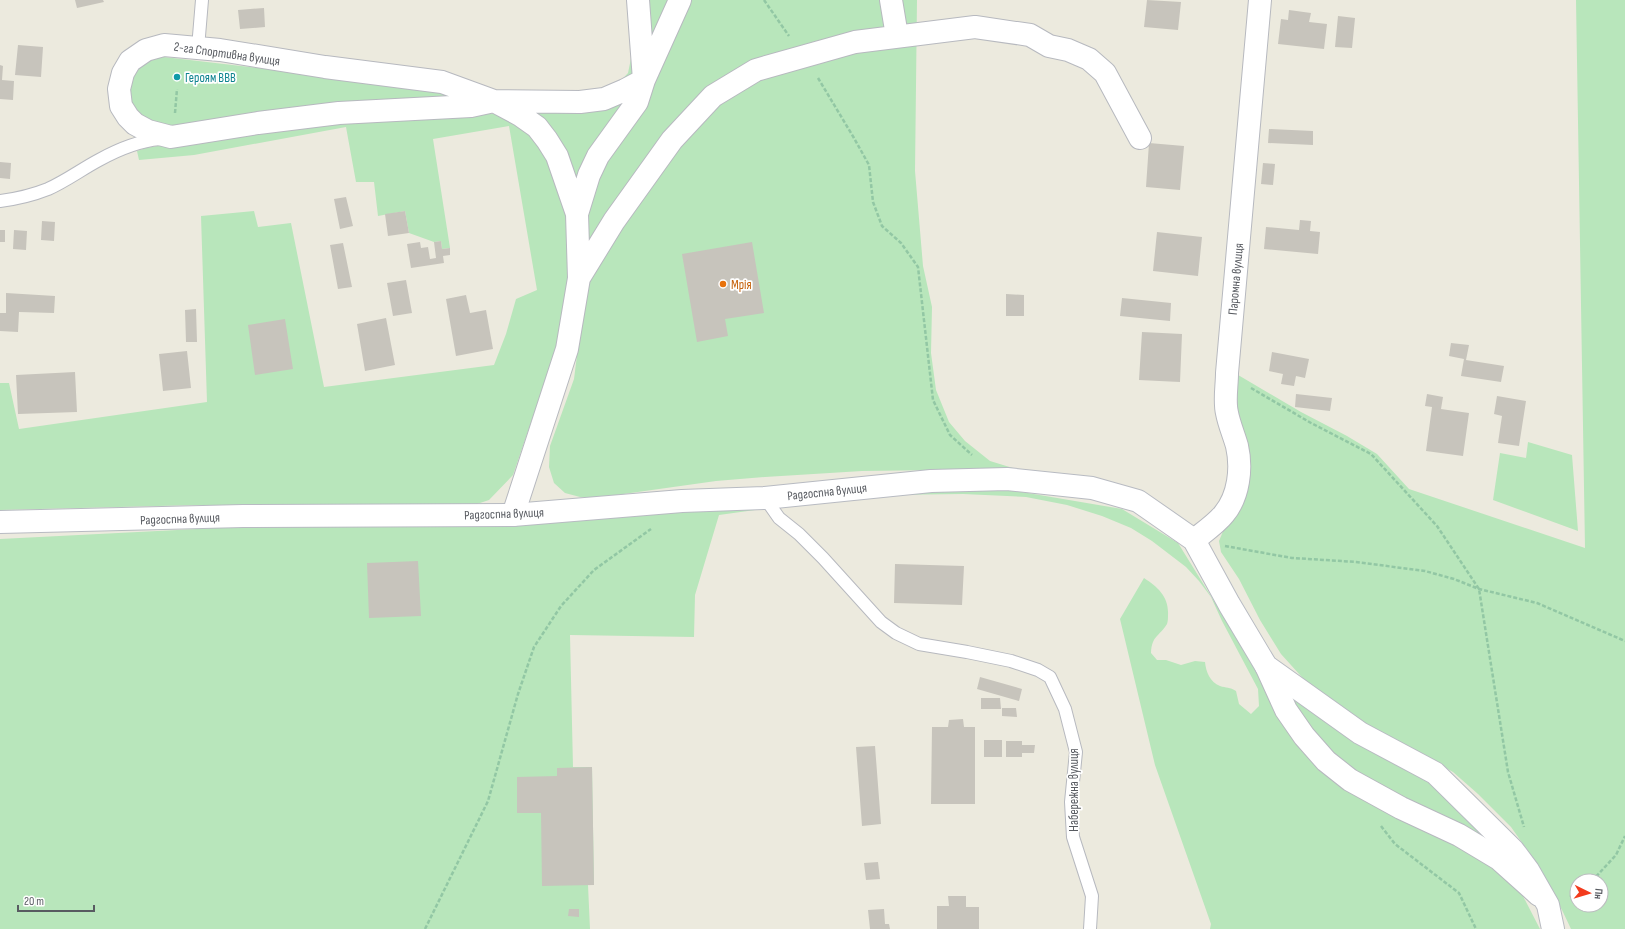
<svg xmlns="http://www.w3.org/2000/svg" width="1625" height="929" viewBox="0 0 1625 929" font-family="'Sofia Sans Condensed',sans-serif">
  <style>
    .green { fill: #b8e6bb; fill-rule: evenodd }
    .building { fill: #c7c4bc }
    .lines { fill: none; stroke-linecap: round; stroke-linejoin: round }
    .lane-casing { stroke: #b7b9bf; stroke-width: 14 }
    .street-casing { stroke: #b7b9bf; stroke-width: 24 }
    .secondary-casing { stroke: #b8bbc2; stroke-width: 24 }
    .path { stroke: #92c7a4; stroke-width: 2.5; stroke-dasharray: 4 2; stroke-linecap: butt }
    .lane { stroke: #fff; stroke-width: 12 }
    .street { stroke: #fff; stroke-width: 22 }
    .secondary { stroke: #fff; stroke-width: 22 }
    .culture-dot { fill: #0f9aa8; stroke: #fff; stroke-width: 1.5 }
    .food-dot { fill: #e8710a; stroke: #fff; stroke-width: 1.5 }
    .labels { text-anchor: middle; stroke-width: 3.5; stroke-linejoin: round; paint-order: stroke }
    .street-label { font-size: 13px; fill: #585b61; stroke: #fff }
    .culture-label { font-size: 13px; fill: #0d838f; stroke: #fff; text-anchor: start }
    .food-label { font-size: 13px; fill: #c56008; stroke: #fff; text-anchor: start }
  </style>
  <rect width="100%" height="100%" fill="#eceade"/>
  <!-- green -->
  <path class="green" d="M632,0H917L915,171L923,266L932,307L931,353L936,390L949,422L965,441L990,461L1016,469L862,471L765,477L716,481L595,498L580,497L565,493L554,483L549,467L550,446L574,379L584,300V225L525,109L614,88L628,73L635,39Z
    M1576,0H1625V929H1571L1562,910L1528,851L1511,827L1478,794L1453,772L1329,703L1309,685L1281,654L1260,620L1239,579L1221,552L1219,541L1224,529L1241,447L1233,372L1301,412L1347,436L1377,454L1409,489L1585,548ZM1577,881H1601V905H1577Z
    M164,57L335,77L425,89L469,98L156,129C151,124 134,112 131,106C124,89 134,69 149,61C154,58 160,58 164,57Z
    M473,112L516,116L537,131L571,226L566,320L513,475L489,500L465,508L197,505L0,510V383H9L19,429L207,402L201,216L254,211L258,227L291,223L324,387L494,365L506,334L516,299L537,290L509,126L433,139L450,248L442,249L441,241L434,242L409,233L405,211L378,216L374,182H356L346,127L194,155L139,160L137,151L146,148L252,129Z
    M1528,442L1572,455L1578,531L1493,500L1500,453L1526,458Z
    M999,488L1122,509L1178,543L1261,677L1435,782L1497,846L1540,929H1210L1211,924L1155,765L1120,619L1144,578C1158,587 1169,597 1168,615C1168,618 1168,621 1167,624C1159,637 1152,635 1151,653L1157,660H1166L1181,665L1195,661L1205,662C1206,672 1210,682 1220,686C1226,688 1230,687 1236,691L1239,704L1251,714L1259,706L1258,689L1222,621L1211,597L1199,581L1186,567L1152,541L1131,528L1102,516L1067,505L1026,497L963,494L885,495L814,502L719,515L695,595L694,637L570,635L573,767H592L594,885H588L590,929H0V539Z"/>
  <!-- building -->
  <path class="building" d="M75,0H103L104,2L77,8Z
    M1147,0L1181,2L1178,30L1144,27Z
    M264,8L265,27L240,29L238,10Z
    M1289,10L1311,13L1309,22L1327,24L1324,49L1278,44L1281,19L1288,20Z
    M1338,16L1355,18L1352,48L1335,47Z
    M18,45L43,47L41,77L15,75Z
    M0,65L3,66L2,80L14,81L13,100L0,99Z
    M1269,129L1313,131V145L1268,143Z
    M1149,143L1184,146L1180,190L1146,187Z
    M0,162L11,163L10,179L0,178Z
    M1263,163L1275,164L1273,185L1261,184Z
    M346,197L353,226L340,229L334,199Z
    M405,211L409,233L388,236L385,214Z
    M1300,220L1311,221L1310,231L1320,232L1318,254L1264,249L1266,227L1299,230Z
    M42,221L55,222L54,241L41,240Z
    M0,230H5V242H0Z
    M14,230L27,231L26,250L13,249Z
    M1157,232L1202,237L1198,276L1153,271Z
    M441,241L442,249L450,248V255L443,256L444,263L411,268L407,244L420,242L421,248L428,247L430,259L436,258L434,242Z
    M752,242L764,313L725,319L728,336L697,342L682,254Z
    M343,243L352,287L338,289L330,245Z
    M406,280L412,313L393,316L387,283Z
    M6,293L55,296L54,313L19,312L18,332L0,331V313H6Z
    M1006,294L1024,295V316H1006Z
    M466,295L470,313L486,310L493,349L456,356L446,299Z
    M1122,298L1171,303L1170,321L1120,316Z
    M196,309L197,342H186L185,310Z
    M386,318L395,365L365,371L357,324Z
    M285,319L293,369L255,375L248,325Z
    M1142,332L1182,334L1180,382L1139,380Z
    M1451,343L1469,345L1466,360L1504,366L1501,382L1461,376L1464,359L1449,356Z
    M187,351L191,388L163,391L159,354Z
    M1272,352L1309,359L1305,378L1296,376L1294,386L1281,384L1283,374L1269,371Z
    M75,372L77,412L18,414L16,375Z
    M1296,394L1332,398L1330,411L1295,407Z
    M1427,394L1443,397L1441,409L1469,413L1463,456L1426,451L1432,407L1425,406Z
    M1497,396L1526,401L1519,446L1498,443L1502,416L1494,414Z
    M418,561L421,616L369,618L367,563Z
    M895,564L964,566L962,605L894,603Z
    M980,677L1022,689L1019,701L977,689Z
    M981,698H1000L1001,709H981Z
    M1002,708H1016L1017,717L1002,716Z
    M963,719L964,727H975V804H931L932,727H948L949,720Z
    M984,740H1002V757H984Z
    M1006,741H1022V745H1035L1034,753H1022V757H1006Z
    M875,746L881,824L862,826L856,747Z
    M592,767L594,885L542,886L541,813H517V777L557,776V768Z
    M878,862L880,879L866,880L864,863Z
    M948,896H966V907H979V929H937V906H949Z
    M569,909H579V917L568,916Z
    M884,909L885,924H889L890,929H870L868,910Z"/>
  <g class="lines">
    <!-- lane casing -->
    <g class="lane-casing">
      <path id="lane" d="M198,48L202,0
        M0,201C16,199 33,195 48,189C66,181 82,169 99,160C117,150 139,141 160,139
        M765,498L779,518L799,534L823,558L881,622L896,633L919,644L967,652L1011,661L1038,670L1050,677L1065,709L1076,752L1071,802L1073,837L1092,896L1090,929"/>
    </g>
    <!-- street casing -->
    <g class="street-casing">
      <path id="street" d="M891,0L897,36
        M577,214L557,156L547,140L537,127L520,115L494,101L471,106L339,113L258,123L171,137L148,131L135,124L128,117L121,106L119,89L123,73L130,61L146,50L164,45L220,50L325,67L442,82L494,101L580,102L604,99L625,90L644,80L638,0
        M579,278L614,221L672,140L713,96L756,70L855,42L975,27L1030,35L1049,46L1068,50L1089,59L1105,73L1140,138
        M513,515L567,349L579,278L577,214L589,175L598,156L637,102L644,80L680,0
        M1194,540C1204,532 1216,524 1224,514C1239,496 1242,468 1237,446C1234,435 1229,424 1227,413C1224,401 1227,386 1227,373L1260,0
        M1266,666L1286,710L1304,736L1326,761L1350,780L1401,808L1459,835L1499,859L1539,895"/>
    </g>
    <!-- secondary casing -->
    <g class="secondary-casing">
      <path id="secondary" d="M0,522L243,516L513,515L682,501L765,498L931,481L1007,479L1092,488L1138,501L1194,540L1229,604L1266,666L1360,733L1435,773L1513,850L1528,870L1548,905L1553,929"/>
    </g>
    <!-- path -->
    <path class="path" d="M764,0L789,36
      M818,78L854,138L869,165L873,202L882,226L901,243L918,267L933,400L950,435L972,455
      M175,113L177,89
      M1251,388L1311,423L1371,454L1437,526L1479,589L1508,772L1524,827
      M1225,546L1292,558L1356,562L1425,571L1454,579L1479,589L1537,603L1625,641
      M1381,826L1395,844L1459,893L1476,929
      M1592,881L1616,855L1625,836
      M1570,897L1577,894
      M425,929L488,801L518,694L534,647L561,606L594,570L651,529"/>
    <!-- lane -->
    <use href="#lane" class="lane"/>
    <!-- street -->
    <use href="#street" class="street"/>
    <!-- secondary -->
    <use href="#secondary" class="secondary"/>
  </g>
  <!-- markers -->
  <circle class="culture-dot" cx="177" cy="77" r="4"/>
  <circle class="food-dot" cx="723" cy="284" r="4"/>
  <g class="labels">
    <!-- street labels -->
    <g class="street-label">
      <text transform="translate(227 53) rotate(8)" y="5">2-га Спортивна вулиця</text>
      <text transform="translate(1235 279) rotate(-85)" y="5">Паромна вулиця</text>
      <text transform="translate(827 491) rotate(-6)" y="5">Радгоспна вулиця</text>
      <text transform="translate(504 513) rotate(-2)" y="5">Радгоспна вулиця</text>
      <text transform="translate(180 518) rotate(-2)" y="5">Радгоспна вулиця</text>
      <text transform="translate(1073 790) rotate(-90)" y="5">Набережна вулиця</text>
    </g>
    <!-- culture labels -->
    <g class="culture-label">
      <text x="185" y="82">Героям ВВВ</text>
    </g>
    <!-- food labels -->
    <g class="food-label">
      <text x="731" y="289">Мрія</text>
    </g>
  </g>
  <!-- north arrow -->
  <g transform="translate(1589 893) rotate(95)"><circle r="19" fill="#ffffff" stroke="#bcbdc0"/>
  <path d="M0-3L7 15L0 10L-7 15Z" fill="#f33b1d"/>
  <text y="-6" font-size="11" font-weight="bold" text-anchor="middle" fill="#585b61">Пн</text>
  </g>
  <!-- scale -->
  <path d="M18 905v6h76v-6" fill="none" stroke="#585b61" stroke-width="2"/>
  <text x="24" y="905" font-size="12" fill="#585b61" stroke="#ffffff" stroke-width="3" paint-order="stroke">20 m</text>
</svg>
